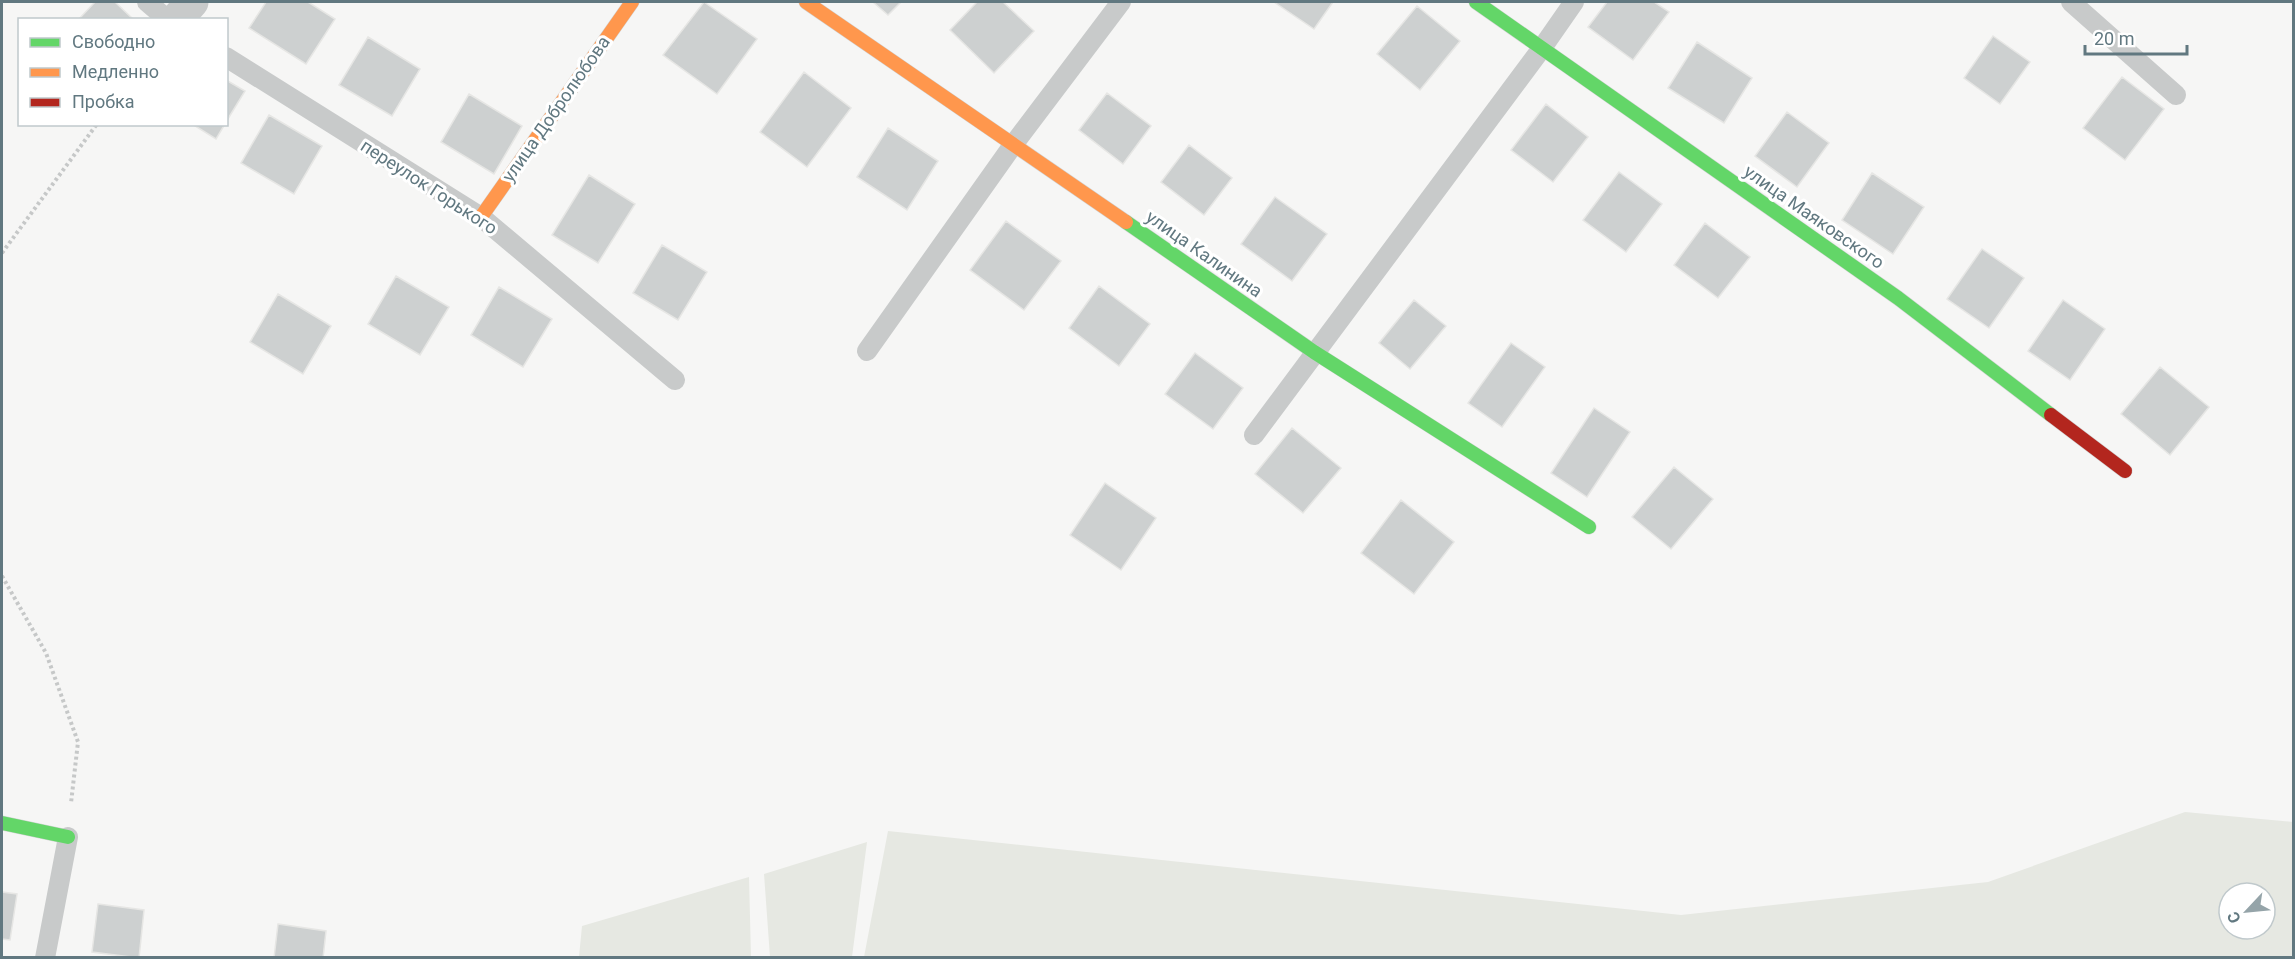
<svg xmlns="http://www.w3.org/2000/svg" width="2295" height="959" viewBox="0 0 2295 959" font-family="Roboto,sans-serif">
  <style>
    .green { fill: #e6e8e2; fill-rule: evenodd }
    .building { fill: #cdd0d0; stroke: #e6e6e4; stroke-width: 1.5 }
    .lines { fill: none; stroke-linecap: round; stroke-linejoin: round }
    .fast-casing { stroke: #d1d3d3; stroke-width: 15 }
    .slow-casing { stroke: #d1d3d3; stroke-width: 15 }
    .jam-casing { stroke: #d1d3d3; stroke-width: 15 }
    .path { stroke: #c6c8c8; stroke-width: 4; stroke-dasharray: 3 3; stroke-linecap: butt }
    .lane { stroke: #c8caca; stroke-width: 20 }
    .street { stroke: #c8caca; stroke-width: 33 }
    .fast { stroke: #63d668; stroke-width: 14 }
    .slow { stroke: #ff974d; stroke-width: 14 }
    .jam { stroke: #b3261e; stroke-width: 14 }
    .labels { text-anchor: middle; stroke-width: 6; stroke-linejoin: round; paint-order: stroke }
    .street-label { font-size: 18px; fill: #617880; stroke: #fff }
  </style>
  <rect width="100%" height="100%" fill="#f6f6f5"/>
  <!-- green -->
  <path class="green" d="M2185,812L2293,822V957H864L888,831L1681,915L1988,882ZM2229,893H2265V929H2229Z
    M867,842L852,957H770L764,874Z
    M749,877L751,957H579L582,926Z"/>
  <!-- building -->
  <path class="building" d="M95,2H115L134,20H78Z
    M266,2H308L335,19L306,64L249,28Z
    M704,2L757,39L717,94L663,55Z
    M873,2H901L888,15Z
    M977,2H1003L1034,31L994,73L950,30Z
    M1274,2H1333L1314,29Z
    M1607,2H1654L1669,12L1633,60L1588,27Z
    M1417,6L1460,41L1420,90L1377,54Z
    M1993,36L2030,62L2000,104L1964,78Z
    M368,37L420,69L392,116L339,85Z
    M1697,42L1752,78L1724,123L1668,88Z
    M804,72L851,108L807,167L760,132Z
    M2122,77L2164,109L2125,160L2083,128Z
    M226,80L245,91L226,122Z
    M1107,93L1151,126L1123,164L1079,130Z
    M469,94L522,126L494,174L441,142Z
    M1546,104L1588,137L1553,182L1511,150Z
    M1787,112L1829,143L1797,187L1755,156Z
    M269,115L322,146L294,194L241,163Z
    M192,124H225L216,139Z
    M888,128L938,161L907,210L857,177Z
    M1189,145L1232,178L1204,215L1161,182Z
    M1619,172L1662,204L1626,252L1583,220Z
    M1872,173L1924,207L1893,254L1842,220Z
    M589,175L635,204L598,263L552,235Z
    M1275,197L1327,234L1292,281L1241,244Z
    M1006,221L1061,261L1024,310L970,270Z
    M1705,223L1750,257L1718,298L1674,265Z
    M662,245L707,272L678,320L633,293Z
    M1982,249L2024,278L1989,328L1947,299Z
    M396,276L449,307L420,355L368,324Z
    M1099,286L1150,324L1119,366L1069,328Z
    M499,287L552,319L523,367L471,335Z
    M278,294L331,326L303,374L250,342Z
    M1414,300L1446,326L1410,369L1379,343Z
    M2063,300L2105,329L2070,380L2028,351Z
    M1511,343L1545,367L1502,427L1468,403Z
    M1195,353L1243,388L1213,429L1165,394Z
    M2160,367L2209,407L2170,455L2121,414Z
    M1594,408L1630,432L1587,497L1551,473Z
    M1292,428L1341,468L1303,513L1255,474Z
    M1674,467L1713,499L1671,549L1632,517Z
    M1105,483L1156,518L1121,570L1070,535Z
    M1401,500L1454,542L1414,594L1361,553Z
    M2,892L17,894L10,940L2,939Z
    M98,904L144,910L139,958L92,952Z
    M278,924L326,931L323,958H274Z"/>
  <g class="lines">
    <!-- fast casing -->
    <g class="fast-casing">
      <path id="fast" d="M1476,2L1898,298L2051,415
        M1126,222L1314,352L1589,527
        M2,823L68,837"/>
    </g>
    <!-- slow casing -->
    <g class="slow-casing">
      <path id="slow" d="M806,2L1126,222
        M481,217L632,2"/>
    </g>
    <!-- jam casing -->
    <g class="jam-casing">
      <path id="jam" d="M2051,415L2125,471"/>
    </g>
    <!-- path -->
    <path class="path" d="M2,253L97,124
      M2,576L46,653L78,742L71,803"/>
    <!-- lane -->
    <path class="lane" d="M147,2L168,20
      M2071,2L2176,95
      M226,57L481,217L675,380
      M867,351L1013,145L1121,2
      M1254,435L1542,48L1574,2
      M45,958L68,837"/>
    <!-- street -->
    <path class="street" d="M176,20L192,2"/>
    <!-- fast -->
    <use href="#fast" class="fast"/>
    <!-- slow -->
    <use href="#slow" class="slow"/>
    <!-- jam -->
    <use href="#jam" class="jam"/>
  </g>
  <g class="labels">
    <!-- street labels -->
    <g class="street-label">
      <text transform="translate(556 109) rotate(-55)" y="6">улица Добролюбова</text>
      <text transform="translate(429 187) rotate(33)" y="6">переулок Горького</text>
      <text transform="translate(1814 217) rotate(35)" y="6">улица Маяковского</text>
      <text transform="translate(1204 254) rotate(35)" y="6">улица Калинина</text>
    </g>
  </g>
  <!-- border -->
  <rect width="2295" height="959" fill="none" stroke="#617880" stroke-width="6"/>
  <!-- legend -->
  <rect x="18" y="18" width="210" height="108" fill="#ffffff" stroke="#c0c9cc" stroke-width="1.5"/>
  <rect x="30" y="38" width="30" height="9" fill="#63d668" stroke="#c0c9cc" stroke-width="1.5"/>
  <text x="72" y="48" font-size="18" fill="#617880">Свободно</text>
  <rect x="30" y="68" width="30" height="9" fill="#ff974d" stroke="#c0c9cc" stroke-width="1.5"/>
  <text x="72" y="78" font-size="18" fill="#617880">Медленно</text>
  <rect x="30" y="98" width="30" height="9" fill="#b3261e" stroke="#c0c9cc" stroke-width="1.5"/>
  <text x="72" y="108" font-size="18" fill="#617880">Пробка</text>
  <!-- north arrow -->
  <g transform="translate(2247 911) rotate(244)"><circle r="28" fill="#ffffff" stroke="#c0c9cc" stroke-width="1.5"/>
  <path d="M0-4.5L10 22L0 15L-10 22Z" fill="#95a4a9"/>
  <text y="-9" font-size="16" font-weight="bold" text-anchor="middle" fill="#617880">С</text>
  </g>
  <!-- scale -->
  <path d="M2085 45v9h102v-9" fill="none" stroke="#617880" stroke-width="3"/>
  <text x="2094" y="45" font-size="18" fill="#617880" stroke="#ffffff" stroke-width="4.5" paint-order="stroke">20 m</text>
</svg>
